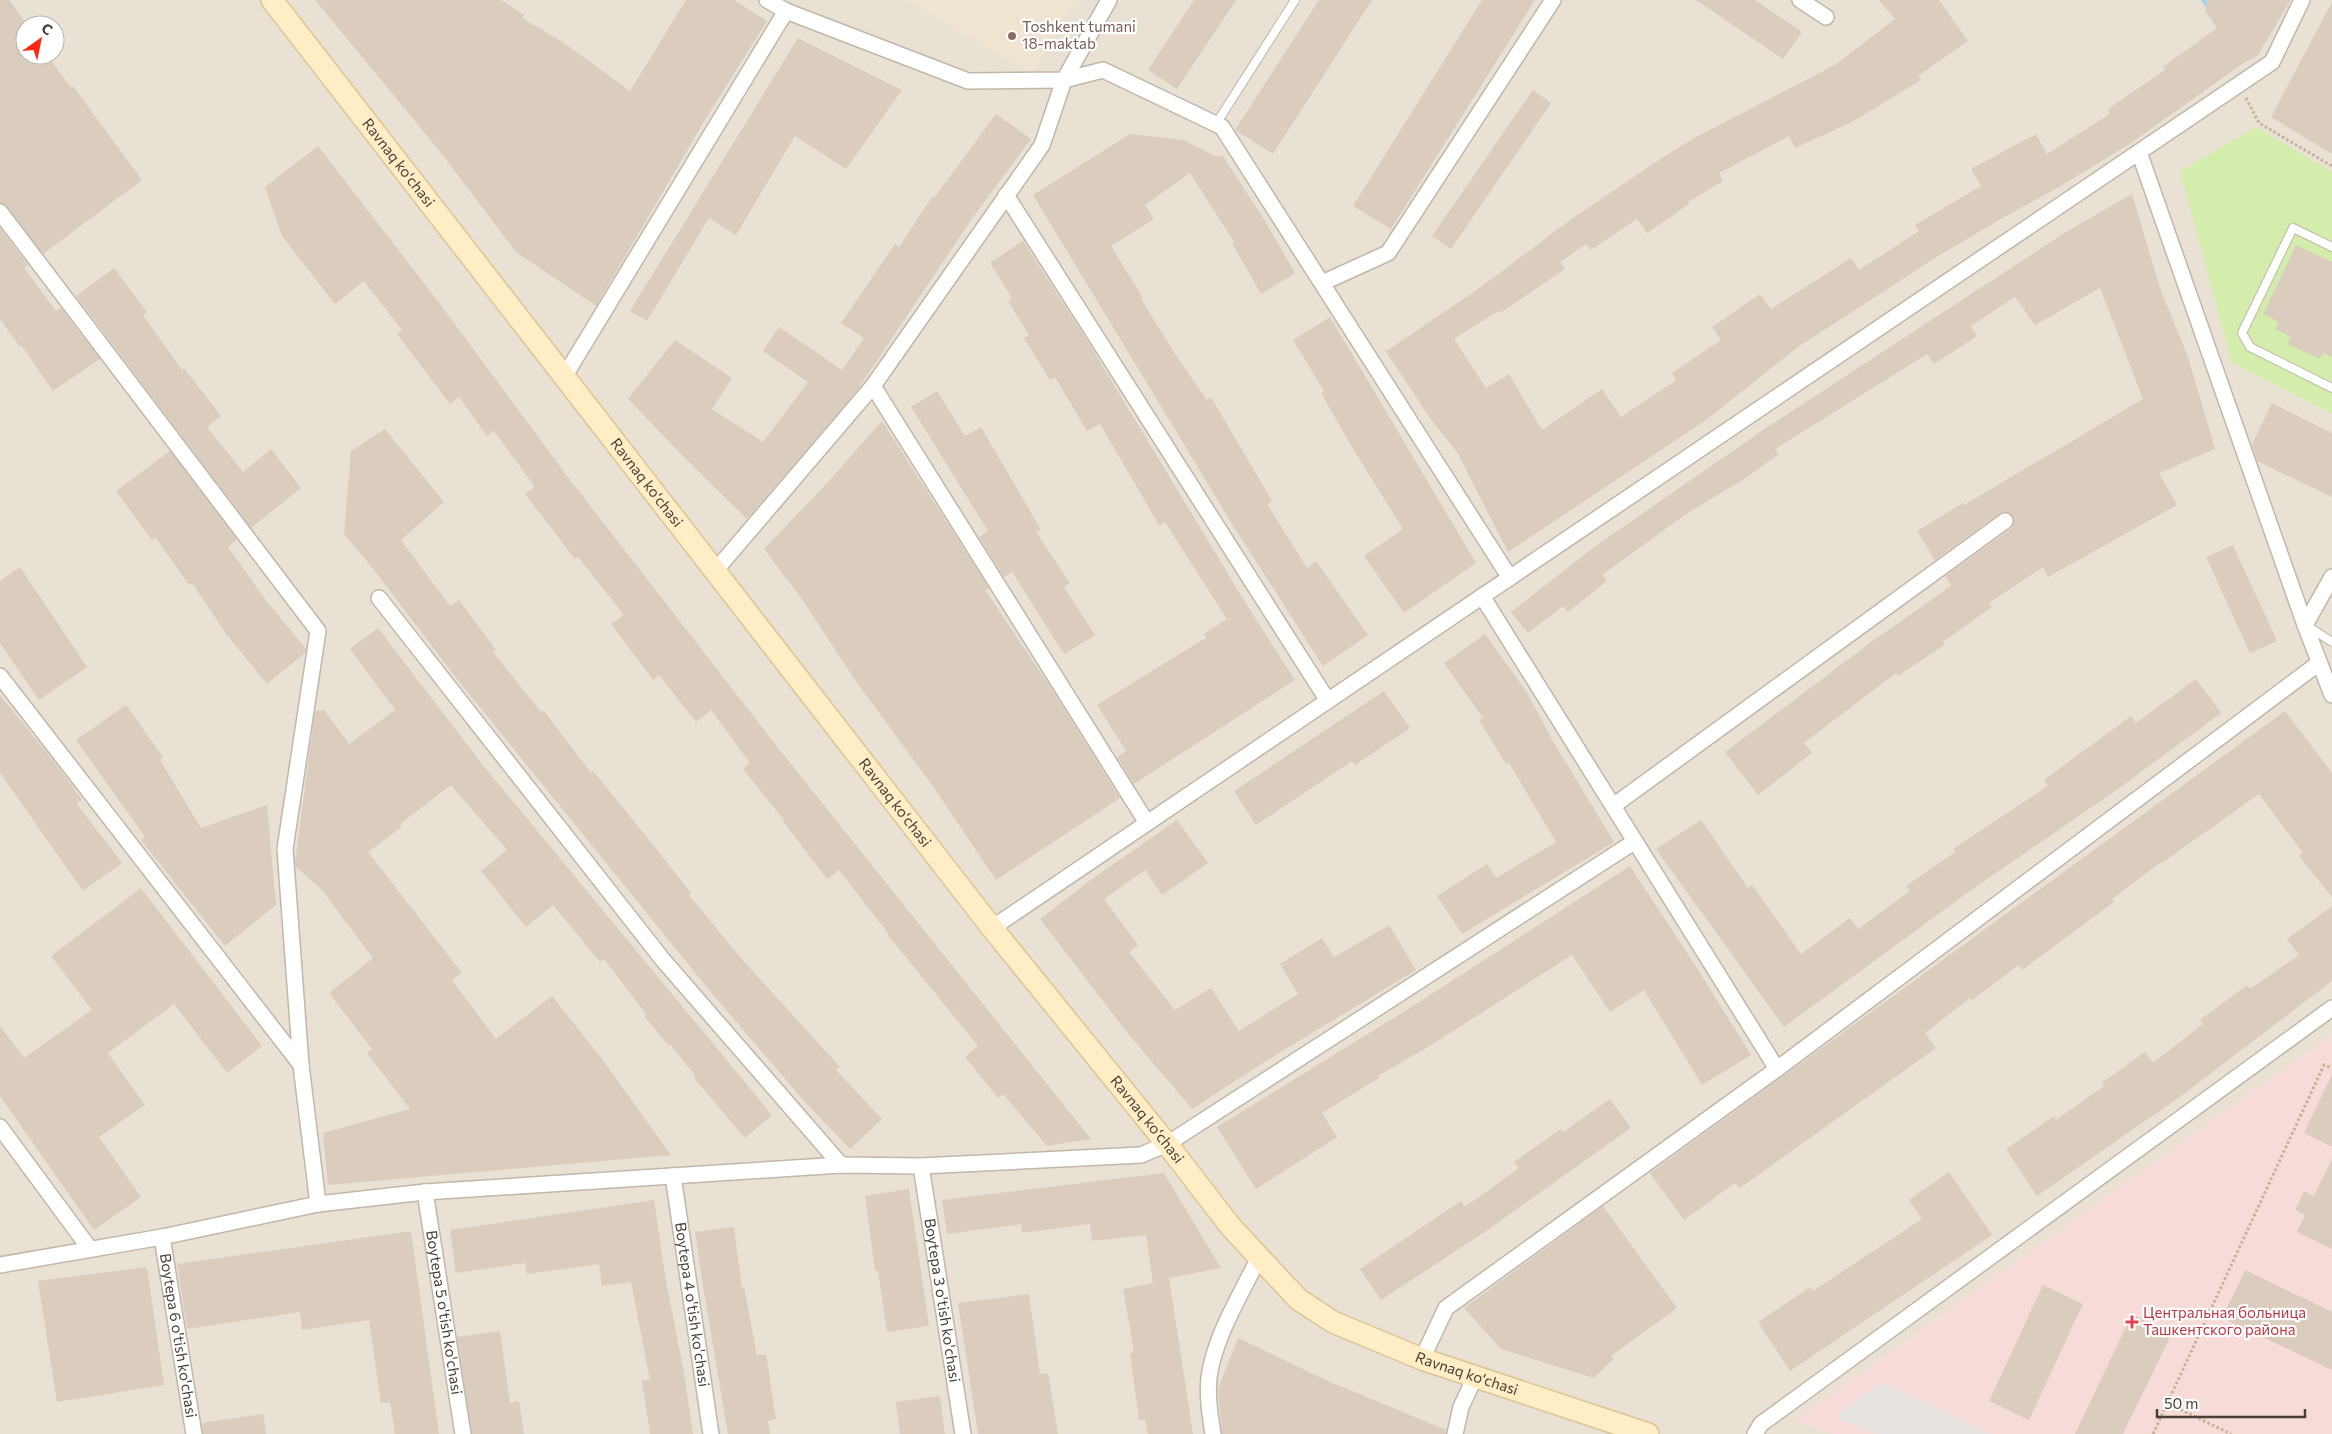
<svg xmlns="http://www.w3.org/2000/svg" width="2332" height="1434" viewBox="0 0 2332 1434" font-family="Commissioner,sans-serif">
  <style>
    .residential { fill: #e9e1d4; fill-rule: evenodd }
    .education { fill: #efe4cf }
    .medical { fill: #f6dbd9 }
    .green { fill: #d4edac }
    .parking { fill: #e5e2df }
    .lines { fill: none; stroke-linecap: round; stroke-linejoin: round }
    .stream { stroke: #9dd9f7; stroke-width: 5.5 }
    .building { fill: #dacdbe }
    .lane-casing { stroke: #c1b7a8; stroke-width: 10 }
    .street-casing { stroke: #c1b7a8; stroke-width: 18 }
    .secondary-casing { stroke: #dcc494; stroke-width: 24 }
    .path { stroke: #c4b198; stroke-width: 3; stroke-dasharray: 2.5 2.5; stroke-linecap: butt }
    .lane { stroke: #fff; stroke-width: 8 }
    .street { stroke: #fff; stroke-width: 15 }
    .secondary { stroke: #ffedc6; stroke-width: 21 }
    .education-dot { fill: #8d6e63; stroke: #fff; stroke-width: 2 }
    .health-dot { fill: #e0444e; stroke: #fff; stroke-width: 2 }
    .labels { text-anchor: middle; stroke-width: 4.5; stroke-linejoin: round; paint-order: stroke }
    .education-label { font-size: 15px; fill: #785e54; stroke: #fff; text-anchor: start }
    .street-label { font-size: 15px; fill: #483f35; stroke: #fff }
    .health-label { font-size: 15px; fill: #be3a42; stroke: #fff; text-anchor: start }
  </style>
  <rect width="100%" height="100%" fill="#f5efe7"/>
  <!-- residential -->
  <path class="residential" d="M0,0H2332V1434H0ZM25,25H55V55H25Z"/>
  <!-- education -->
  <path class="education" d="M906,0H1076L1032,73Z"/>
  <!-- medical -->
  <path class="medical" d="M2332,1034V1434H1831L1794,1421Z"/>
  <!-- green -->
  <path class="green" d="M2256,127L2332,172V414L2232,363L2180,171Z"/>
  <!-- parking -->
  <path class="parking" d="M1881,1382L1991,1434H1877L1834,1417Z"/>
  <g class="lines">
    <!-- stream -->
    <path class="stream" d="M2204,0L2210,9"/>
  </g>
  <!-- building -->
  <path class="building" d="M0,0H9L25,21V55H47L71,88L73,86L142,180L43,254L7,206L0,203Z
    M315,0H501L524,15L522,18L564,43L630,91L686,0H734L767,21L705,120L596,306L516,252L438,149Z
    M1194,0H1236L1177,89L1148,70Z
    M1319,0H1372L1273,154L1235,130Z
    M1482,0H1535L1391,229L1353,206Z
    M1696,0H1755L1802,32L1783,59Z
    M1879,0H1939L1968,41L1918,76L1921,80L1852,122L1795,148L1789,136L1719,173L1723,181L1688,202L1689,204L1647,233L1637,219L1591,250L1586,244L1560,262L1565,269L1500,313L1498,311L1454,339L1486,388L1509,374L1542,430L1602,389L1621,417L1676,380L1672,373L1721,340L1712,327L1760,294L1771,309L1851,258L1859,270L1919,231L1915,225L1981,186L1971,169L2036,134L2047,154L2110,114L2108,109L2165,70L2163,67L2217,28L2205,11L2207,0H2291L2257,56L2245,62L2131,143L2059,187L1999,220L1935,258L1798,347L1706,420L1508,552L1457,452L1432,421L1385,350H1388L1481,287L1570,220L1659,160L1694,138L1835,65L1895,19Z
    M2332,2V154L2271,117Z
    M798,38L902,90L846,169L795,136L736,235L709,218L647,321L630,311Z
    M1533,90L1551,103L1451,249L1432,236Z
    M996,114L1031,139L971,220L856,392L747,519L684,457L628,399L675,340L732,378L712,409L763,442L808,382L763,351L779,327L842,370L864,338L841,323L895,244L899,247L932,197L934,198Z
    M1130,134L1183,140L1218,157L1222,155L1265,221L1295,273L1261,294L1232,243L1234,242L1190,173L1145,205L1154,219L1111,246L1143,298L1141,299L1175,354L1207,400L1211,397L1272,501L1267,504L1307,568L1316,561L1368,635L1323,666L1234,527L1033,195Z
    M318,146L437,300L567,476L775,744L1091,1139L1047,1146L1003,1094L998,1098L965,1057L978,1046L887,934L888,933L839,870L827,879L783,821L784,820L743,769L750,763L711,710L696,722L659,675L653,680L611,624L624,615L578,557L575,559L525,494L535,487L494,431L487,436L459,397L450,404L397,334L402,330L364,281L335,304L282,236L265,187Z
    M2132,194L2160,288L2188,357L2215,449L2159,473L2177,505L2048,577L2043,567L1989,603L1992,607L1943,642L1944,645L1898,676L1896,673L1804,743L1812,753L1758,795L1725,752L1874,640L1951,586L1945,576L2011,529L2014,520L2009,513H2000L1935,560L1917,531L1963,503L1964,505L2143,399L2100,288L2035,325L2015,297L1971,326L1977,336L1934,364L1927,354L1775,449L1779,454L1746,478L1686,514L1602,575L1607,581L1568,612L1563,606L1528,633L1511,612L1597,545L1763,430L2066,232Z
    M0,228L28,265L24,268L56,311L61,308L100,359L53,391L22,346L20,347L0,319Z
    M1023,241L1085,337L1248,607L1295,680L1134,784L1117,757L1126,751L1097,705L1207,637L1204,634L1227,619L1165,522L1159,525L1100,424L1087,431L1055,377L1050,380L1024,338L1029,335L1008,301L1012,298L990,263Z
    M2296,245L2332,262V357L2323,353L2320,359L2287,344L2291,337L2275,329L2279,322L2263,314Z
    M114,268L147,312L143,315L182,370L184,368L221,416L207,427L243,472L271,449L301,488L251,528L76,296Z
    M1330,317L1476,563L1404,613L1364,556L1403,529L1350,444L1321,393L1324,391L1293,340Z
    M937,391L965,436L981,427L1041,530L1036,532L1070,583L1064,587L1095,635L1064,654L1012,572L1004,577L979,537L988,531L911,407Z
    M2272,403L2332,433V497L2257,461L2252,444Z
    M882,421L989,588L985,590L1053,691L1120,798L996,880L932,785L855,680L802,599L764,549L827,483Z
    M385,429L444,502L401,540L450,606L459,600L496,650L493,652L541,712L544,711L591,773L593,771L642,831L691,893L689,895L740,957L840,1067L836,1070L882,1119L850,1149L804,1101L710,991L457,679L371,566L344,534L351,451Z
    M170,451L237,539L228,547L265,599L306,649L305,653L267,684L227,635L192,583L189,585L156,538L152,540L116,491Z
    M2233,545L2277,641L2250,653L2206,557Z
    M20,567L87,667L39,700L0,643V581Z
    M378,628L482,764L772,1115L745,1138L694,1078L696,1077L671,1045L669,1046L644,1016L646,1014L604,959L600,962L553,905L526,927L481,871L507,850L451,785L400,824L402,827L368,852L462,973L452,980L496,1039L552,996L602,1059L671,1155L328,1185L323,1133L410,1109L367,1053L372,1049L329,993L373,958L321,889L296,867L295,862L315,711L324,710L349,744L395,710L350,649Z
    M1485,634L1526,691L1554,743L1614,842L1462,934L1437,896L1487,864L1496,878L1556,842L1509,763L1506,764L1479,720L1483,718L1444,663Z
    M2196,679L2221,713L2118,789L1974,888L1784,1027L1656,849L1701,820L1748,888L1752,885L1801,954L1850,918L1858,929L1910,891L1906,886L1955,852L1953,849L2048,786L2044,780L2131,716L2136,723Z
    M1384,691L1410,728L1355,765L1352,761L1256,825L1234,791Z
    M0,695L56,764L82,800L77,804L122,863L83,891L0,773Z
    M126,705L163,757L160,760L201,828L267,805L276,905L225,946L141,840L145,837L76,740Z
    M2285,711L2332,773V897L2299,856L2303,853L2259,794L2162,863L2161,862L2112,899L2114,902L2022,970L2019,965L1972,1000L1970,998L1925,1033L1936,1048L1740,1188L1735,1183L1684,1220L1650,1173Z
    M1177,820L1208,863L1162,895L1145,870L1104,899L1138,945L1129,952L1175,1010L1211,988L1239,1031L1298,994L1280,964L1322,938L1334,957L1389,925L1416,970L1269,1059L1192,1109L1126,1031L1040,919L1092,879Z
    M1630,866L1695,965L1751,1055L1702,1085L1644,990L1610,1012L1572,955L1436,1042L1378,1076L1379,1078L1322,1113L1337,1137L1256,1189L1217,1127L1413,1006Z
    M141,888L262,1046L227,1073L174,1004L108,1053L145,1105L99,1137L141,1197L94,1230L0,1096V1026L24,1058L92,1010L51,956Z
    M2332,906V981L2181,1096L2037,1196L2006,1149L2054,1116L2056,1120L2104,1086L2102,1083L2145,1052L2153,1063L2203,1024L2200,1020L2247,985L2250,989L2299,955L2287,939Z
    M2332,1074V1147L2304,1133Z
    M1610,1099L1631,1128L1486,1231L1381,1300L1360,1269L1461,1201L1465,1207L1519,1168L1514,1162L1561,1129L1563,1132Z
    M2332,1159V1249L2297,1232L2305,1215L2295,1210L2304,1191L2314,1196Z
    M1949,1172L1992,1235L1790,1371L1758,1322L1810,1287L1813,1291L1922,1219L1909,1200Z
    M1164,1173L1221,1268L1169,1278L1193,1434H1148L1145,1419L1139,1420L1130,1353L1134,1352L1123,1289L1153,1283L1146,1235L1092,1241L1090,1224L1022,1233L1021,1224L947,1234L942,1200Z
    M909,1189L929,1326L887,1332L878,1270L875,1271L865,1196Z
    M654,1200L666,1281L684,1373L693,1434H650L642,1381L650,1380L631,1282L602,1286L599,1264L527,1274L525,1263L456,1273L450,1230Z
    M1603,1206L1677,1308L1611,1356L1613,1359L1594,1378L1501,1349L1464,1308Z
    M734,1227L742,1288L744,1287L757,1355L766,1354L776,1419L768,1421L770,1434H728L704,1292L695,1232Z
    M411,1231L439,1434H395L390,1402L381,1403L369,1320L302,1330L300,1312L187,1329L177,1264Z
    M147,1267L164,1385L57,1402L38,1281Z
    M2245,1270L2332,1312V1370L2222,1318Z
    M2043,1285L2083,1304L2029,1420L1989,1401Z
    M1029,1294L1040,1374L1048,1373L1058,1434H978L958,1303Z
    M2132,1314L2172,1333L2123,1434H2075Z
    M500,1331L510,1403L519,1401L524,1434H472L457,1337Z
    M1238,1338L1328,1381L1446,1430V1434H1222L1218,1389Z
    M940,1396L945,1434H900L896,1402Z
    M263,1414L266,1434H203L202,1423Z"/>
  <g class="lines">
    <!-- lane casing -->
    <g class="lane-casing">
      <path id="lane" d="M1216,124L1295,0
        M2332,247L2293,228L2242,333L2250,347L2332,388
        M2309,627L2332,642"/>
    </g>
    <!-- street casing -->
    <g class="street-casing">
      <g id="street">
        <path d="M767,0L786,11L968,81L1064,80L1103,70L1222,127L1510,578"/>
        <path d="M1800,0L1826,17"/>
        <path d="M2139,152L2305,625L2332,695"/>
        <path d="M1006,195L1328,701"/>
        <path d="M0,212L318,631L285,849L301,1065L318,1204"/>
        <path d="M1322,283L1388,253L1553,0"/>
        <path d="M564,377L786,11"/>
        <path d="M873,386L1147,823"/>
        <path d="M715,571L873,386L1042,145L1064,80L1109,0"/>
        <path d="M1482,596L1777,1069"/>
        <path d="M379,598L663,960L841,1165"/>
        <path d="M2305,625L2332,577"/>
        <path d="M0,676L301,1065"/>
        <path d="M1613,806L2005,521"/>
        <path d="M992,928L2272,62L2302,0"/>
        <path d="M0,1127L90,1249"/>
        <path id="s1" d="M921,1166L963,1434"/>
        <path id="s2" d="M673,1176L711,1434"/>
        <path id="s3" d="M425,1192L463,1434"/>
        <path id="s4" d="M162,1237L194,1434"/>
        <path d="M0,1265L162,1237L318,1204L425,1192L841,1165L921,1166L1141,1155L1167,1144L1634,842"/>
        <path d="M1422,1359L1446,1308L1777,1069L2319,663"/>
        <path d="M1213,1434C1210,1415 1207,1396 1209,1377C1215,1335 1241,1295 1259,1257"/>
        <path d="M1455,1434L1461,1407L1475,1377"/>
        <path d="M1755,1434L1761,1424L2332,1008"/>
      </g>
    </g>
    <!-- secondary casing -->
    <g class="secondary-casing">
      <g id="secondary">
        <path id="s5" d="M272,0L992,928L1167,1144L1231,1227L1298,1299L1333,1322L1422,1359L1648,1434"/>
      </g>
    </g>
    <!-- path -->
    <path class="path" d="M2246,98L2259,123L2332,166
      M2167,1403L2231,1434
      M2153,1434L2324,1065L2332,1068"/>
    <!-- lane -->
    <use href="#lane" class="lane"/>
    <!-- street -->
    <use href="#street" class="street"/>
    <!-- secondary -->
    <use href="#secondary" class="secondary"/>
  </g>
  <!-- markers -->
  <circle class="education-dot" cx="1012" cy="36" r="5"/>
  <path class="health-dot" d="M2129.5 1314.5h5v5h5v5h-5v5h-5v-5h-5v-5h5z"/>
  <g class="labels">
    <!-- education labels -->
    <g class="education-label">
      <text x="1022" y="32">Toshkent tumani<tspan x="1022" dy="17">18-maktab</tspan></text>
    </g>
    <!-- street labels -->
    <g class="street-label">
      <text dy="5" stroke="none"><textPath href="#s5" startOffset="206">Ravnaq ko‘chasi</textPath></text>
      <text dy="5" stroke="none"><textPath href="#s5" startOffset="611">Ravnaq ko‘chasi</textPath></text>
      <text dy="5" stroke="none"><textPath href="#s5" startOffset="1016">Ravnaq ko‘chasi</textPath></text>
      <text dy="5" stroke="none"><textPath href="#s5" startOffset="1421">Ravnaq ko‘chasi</textPath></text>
      <text dy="5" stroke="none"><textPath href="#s1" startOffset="136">Boytepa 3 o'tish ko'chasi</textPath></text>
      <text dy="5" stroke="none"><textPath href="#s2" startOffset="130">Boytepa 4 o'tish ko'chasi</textPath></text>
      <text dy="5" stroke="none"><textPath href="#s3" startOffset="122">Boytepa 5 o'tish ko'chasi</textPath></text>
      <text dy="5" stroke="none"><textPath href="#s4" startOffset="100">Boytepa 6 o'tish ko'chasi</textPath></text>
      <text dy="5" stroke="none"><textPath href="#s5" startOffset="1841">Ravnaq ko‘chasi</textPath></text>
    </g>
    <!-- health labels -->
    <g class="health-label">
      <text x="2143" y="1318">Центральная больница<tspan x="2143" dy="17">Ташкентского района</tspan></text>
    </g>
  </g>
  <!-- north arrow -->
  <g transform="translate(40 40) rotate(33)"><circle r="24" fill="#ffffff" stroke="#b6b2ae"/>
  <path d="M0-4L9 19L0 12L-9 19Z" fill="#ff2613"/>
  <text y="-8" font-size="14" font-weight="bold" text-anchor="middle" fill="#483f35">С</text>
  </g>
  <!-- scale -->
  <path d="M2157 1409v8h148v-8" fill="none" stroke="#483f35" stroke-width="2.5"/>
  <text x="2164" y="1409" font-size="15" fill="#483f35" stroke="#ffffff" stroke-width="4" paint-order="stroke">50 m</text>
</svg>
